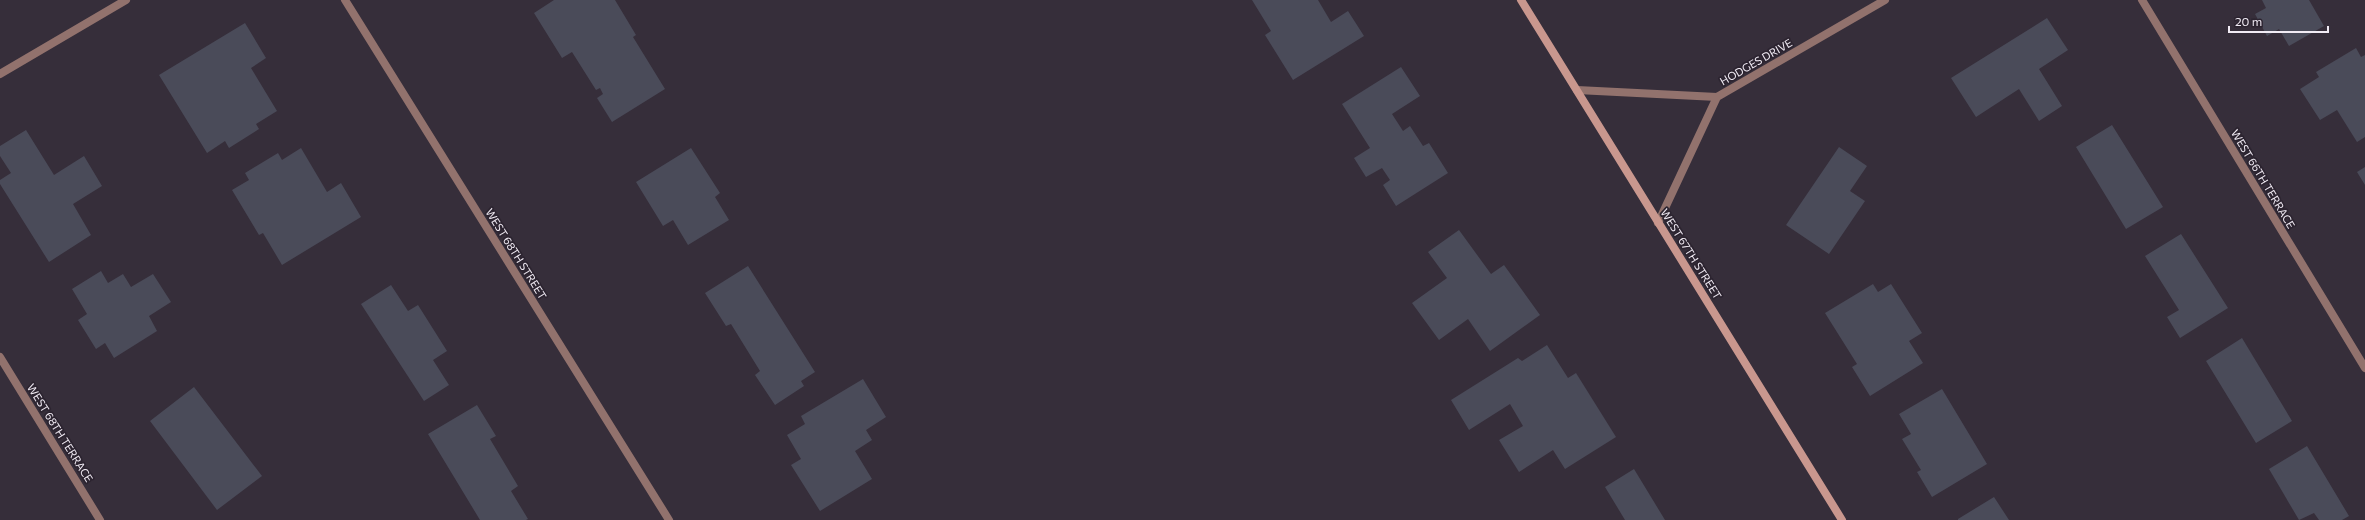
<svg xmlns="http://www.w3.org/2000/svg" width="2365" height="520" viewBox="0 0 2365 520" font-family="Commissioner,sans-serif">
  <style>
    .building { fill: #4a4b59 }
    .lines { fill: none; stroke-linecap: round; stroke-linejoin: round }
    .street { stroke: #92726d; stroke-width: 8 }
    .secondary { stroke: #c9978e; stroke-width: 8 }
    .labels { text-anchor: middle; stroke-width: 3.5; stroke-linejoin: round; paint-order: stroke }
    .street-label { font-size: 11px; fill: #f1ebf4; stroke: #2c2430 }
  </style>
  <rect width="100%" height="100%" fill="#362e3a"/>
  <!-- building -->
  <path class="building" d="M554,0H615L636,35L633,37L665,89L612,122L597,98L603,94L600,88L596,90L572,52L562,58L534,13Z
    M1252,0H1318L1331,22L1348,11L1364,36L1293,80L1265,35L1271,31Z
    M2262,0H2309L2324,26L2289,46L2279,29L2267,36L2255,14L2266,8Z
    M2047,18L2068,50L2039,69L2062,106L2039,121L2019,89L1976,117L1951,78Z
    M245,23L266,58L251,68L277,111L256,124L259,129L229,148L225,141L207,153L159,75Z
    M2356,48L2361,57L2365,55V137L2357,142L2337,110L2320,120L2300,89L2319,77L2316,72Z
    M1401,67L1420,96L1392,114L1403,131L1410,126L1423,146L1429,143L1448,173L1396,206L1383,185L1390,180L1382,168L1366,177L1354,158L1370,148L1342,104Z
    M2112,125L2163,207L2126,229L2076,147Z
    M26,130L54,175L84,156L102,186L73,204L91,235L49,262L0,184V180L11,173L0,156V146Z
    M1839,147L1867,166L1850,191L1865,201L1829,254L1786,225Z
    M301,148L327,192L341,183L361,217L282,265L263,233L259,235L232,190L249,180L245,173L278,153L282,160Z
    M691,148L720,193L715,197L729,220L688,245L673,220L663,226L636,182Z
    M2365,167V185L2357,172Z
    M1459,230L1491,274L1504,265L1540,315L1490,351L1468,319L1439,340L1412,303L1447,278L1428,252Z
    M2181,234L2228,308L2180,338L2167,317L2179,310L2145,256Z
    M748,266L815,372L801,381L804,386L775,405L755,375L760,371L731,324L726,326L705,293Z
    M101,271L108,283L123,274L131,287L153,274L171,302L149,316L157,331L114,358L105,343L96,349L78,320L87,314L72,289Z
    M1873,284L1878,292L1891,284L1922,333L1909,341L1923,363L1870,396L1852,367L1857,364L1825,313Z
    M391,285L408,311L418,305L447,351L433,360L449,385L424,401L361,304Z
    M2242,338L2292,421L2256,443L2206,361Z
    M1547,345L1568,378L1576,373L1616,437L1565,469L1553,450L1519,472L1499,440L1523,426L1510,404L1469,430L1451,400L1518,358L1522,361Z
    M863,379L886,417L866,430L872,440L855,451L872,479L820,511L791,465L801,459L787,435L805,424L801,416Z
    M194,387L262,476L217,510L150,421Z
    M1942,389L1987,464L1932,497L1917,472L1921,470L1902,439L1911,434L1899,414Z
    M477,405L496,436L490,439L518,486L511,491L528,519L526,520H480L428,434Z
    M2307,446L2349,516L2342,520H2319L2314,513L2299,520L2269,469Z
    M1634,469L1665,520H1625L1605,487Z
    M1994,497L2009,520H1958V519Z"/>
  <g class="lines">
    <!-- street -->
    <path class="street" d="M345,0L669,520
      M2142,0L2365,368
      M0,74L126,0
      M1577,90L1717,97L1885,0
      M1658,223L1717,97
      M0,357L100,520"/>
    <!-- secondary -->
    <path class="secondary" d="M1521,0L1842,520"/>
  </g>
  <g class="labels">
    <!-- street labels -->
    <g class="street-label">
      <text transform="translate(1756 62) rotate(-30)" y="4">HODGES DRIVE</text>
      <text transform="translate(2263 179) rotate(59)" y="4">WEST 66TH TERRACE</text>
      <text transform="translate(516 254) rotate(58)" y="4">WEST 68TH STREET</text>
      <text transform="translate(1691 254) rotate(58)" y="4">WEST 67TH STREET</text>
      <text transform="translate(60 433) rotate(58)" y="4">WEST 68TH TERRACE</text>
    </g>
  </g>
  <!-- scale -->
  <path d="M2229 26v6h99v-6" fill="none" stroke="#f1ebf4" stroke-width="2"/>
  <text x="2235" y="26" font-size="12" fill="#f1ebf4" stroke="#2c2430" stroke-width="3" paint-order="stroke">20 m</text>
</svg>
